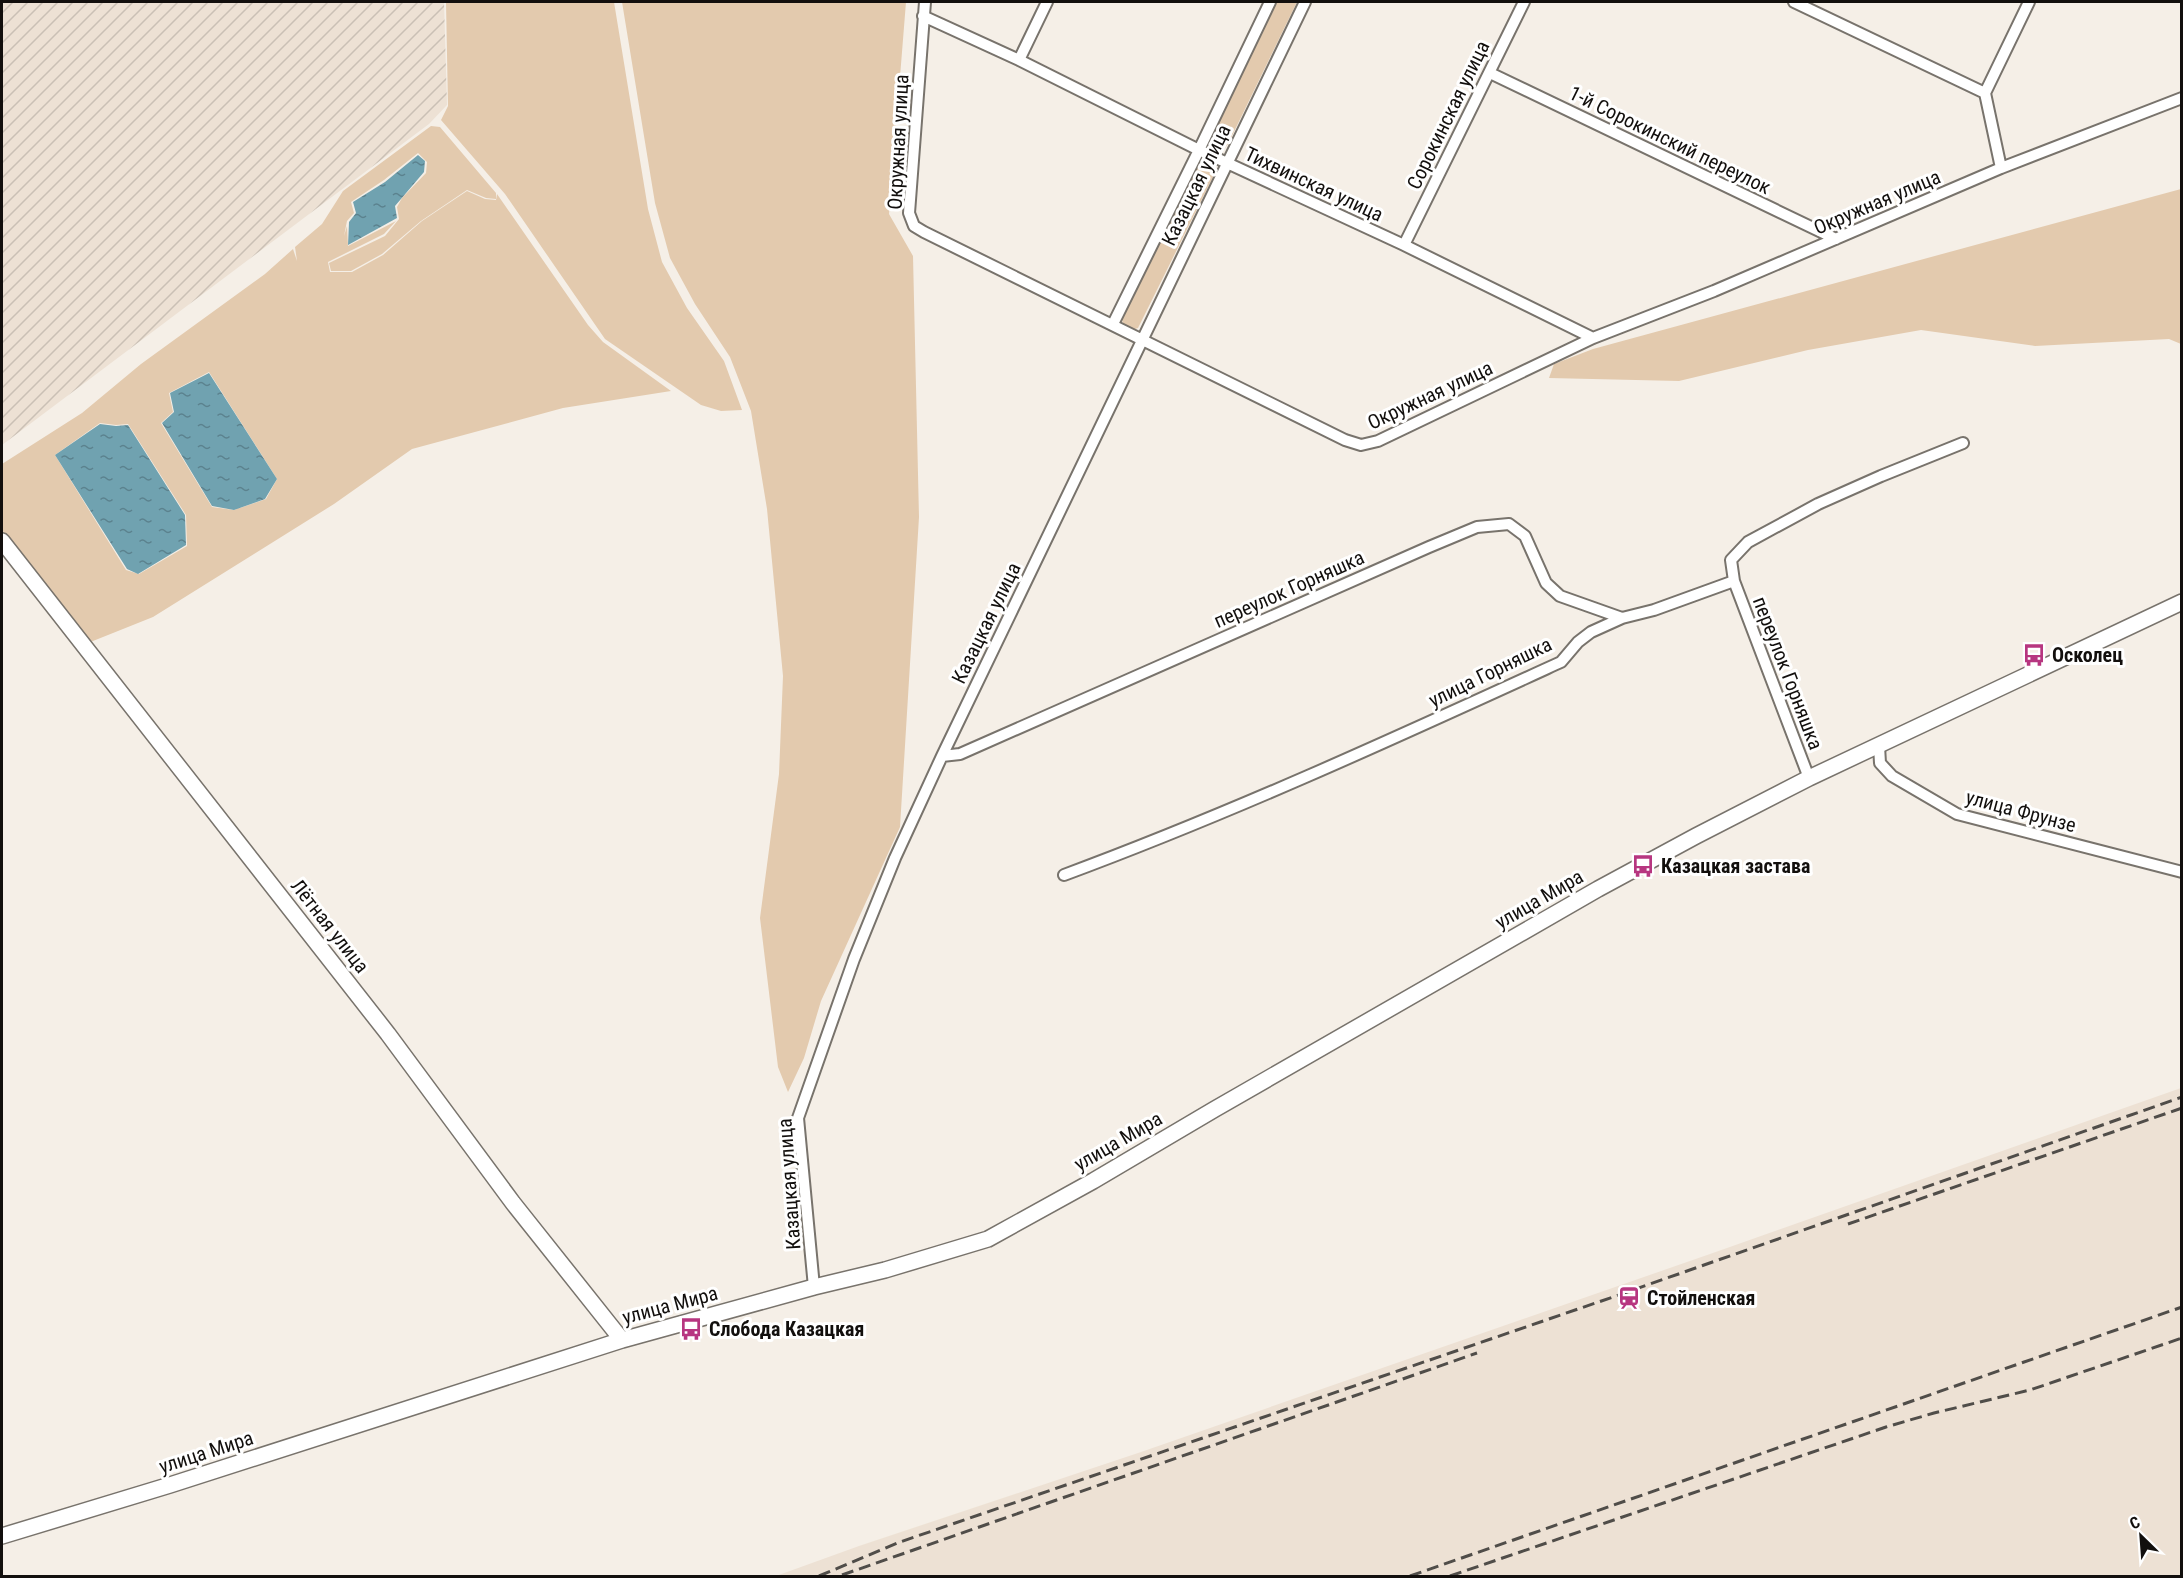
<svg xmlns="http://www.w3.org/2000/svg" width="2183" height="1578" viewBox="0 0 2183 1578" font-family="'Roboto Condensed',sans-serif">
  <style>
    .built { fill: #ede1d4 }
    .industrial { fill: url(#industrial-furrows) }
    .green { fill: #e3caae; fill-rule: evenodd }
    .water { fill: url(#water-ripples) }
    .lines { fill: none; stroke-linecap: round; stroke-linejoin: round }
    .street-casing { stroke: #78736c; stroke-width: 14 }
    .secondary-casing { stroke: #78736c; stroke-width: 18 }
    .street { stroke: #fff; stroke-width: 10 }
    .secondary { stroke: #fff; stroke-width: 15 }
    .rail { stroke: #504d49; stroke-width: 3; stroke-dasharray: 12 6; stroke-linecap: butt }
    .labels { text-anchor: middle; stroke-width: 6; stroke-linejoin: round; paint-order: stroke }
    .street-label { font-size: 20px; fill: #120f0d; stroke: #fff }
    .poi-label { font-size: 20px; font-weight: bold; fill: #120f0d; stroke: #fff; text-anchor: start }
  </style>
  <defs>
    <pattern id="industrial-furrows" width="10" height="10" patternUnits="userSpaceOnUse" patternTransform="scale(1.5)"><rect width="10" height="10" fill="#ede1d4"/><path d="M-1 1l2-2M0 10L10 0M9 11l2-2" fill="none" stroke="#cac0b5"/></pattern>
    <pattern id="water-ripples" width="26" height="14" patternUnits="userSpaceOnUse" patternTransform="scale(1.5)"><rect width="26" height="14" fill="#70a2b0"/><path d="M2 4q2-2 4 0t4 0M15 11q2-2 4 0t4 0" fill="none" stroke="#5b828e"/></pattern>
  </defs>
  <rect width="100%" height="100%" fill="#f5efe7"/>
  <!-- built -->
  <path class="built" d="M2181,1088V1576H776L859,1546L1141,1452L1710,1254Z"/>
  <!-- industrial -->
  <path class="industrial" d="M2,2H444L447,105L429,124L2,445Z"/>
  <!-- green -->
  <path class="green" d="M446,2H614L648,209L662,262L687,308L724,361L742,410L721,411L701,405L605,339L505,194L441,120L448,106Z
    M622,2H906L889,214L913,256L919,517L900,827L821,1001L804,1058L788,1092L778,1067L760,918L779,774L783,676L767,509L751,411L730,357L695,304L670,258L655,203Z
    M1275,2H1297L1228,144L1221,153L1211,150L1209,142Z
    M431,126L440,127L496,193V199L486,198L467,190L421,221L382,254L351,271H331L329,263L385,236L399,219L397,207L402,198L426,173L427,162L418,153L384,180L351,202L354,213L347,221L344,236L347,226L348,246L396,221L384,234L328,262L330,272H352L383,255L422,221L467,191L485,199L496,200L497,194L588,325L603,342L671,391L563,408L412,449L334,504L153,617L88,643L2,530V464L82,413L141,364L265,274L293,249L297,261L295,247L322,224L343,191ZM209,372L277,479L266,499L234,510L212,507L161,423L173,412L169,393ZM100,423L116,425L128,424L186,515L187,546L139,574L126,570L55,455Z
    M1204,158L1209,159L1214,165V175L1142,320L1138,328L1132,330L1123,325L1122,319L1196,166Z
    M2181,189V344L2169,339L2035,346L1921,330L1808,350L1679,381L1549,378L1554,364L1593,349Z"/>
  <!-- water -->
  <path class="water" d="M418,155L425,161L424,172L395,206L397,218L348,245L349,222L356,213L353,202L385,182Z
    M209,373L277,479L265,499L234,510L212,506L162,423L174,412L170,393Z
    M100,424L116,426L128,425L185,515L186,545L138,574L127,569L55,455Z"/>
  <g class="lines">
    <!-- street casing -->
    <g class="street-casing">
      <path id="street" d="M925,2L909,213L914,226L924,232L1345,440L1361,445L1378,441L1593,338L1714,291L2001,168L2182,98
        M1794,2L1985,93
        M923,16L1019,60L1199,150L1404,245L1593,338
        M1019,60L1047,2
        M1490,73L1836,239
        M2001,168L1985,93L2029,2
        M1404,245L1524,2
        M1113,324L1199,150L1270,2
        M1734,581L1809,778
        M1879,746L1880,763L1892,776L1957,814L2182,872
        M942,756L960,754L1429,547L1477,527L1509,524L1525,536L1546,583L1560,596L1622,618
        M1064,875C1234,812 1397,737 1561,662L1578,642L1591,632L1622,618L1654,610L1734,581L1731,560L1748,542L1818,504L1881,476L1963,443
        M814,1287L798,1118L854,959L895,858L942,756L1305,2"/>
    </g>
    <!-- secondary casing -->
    <g class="secondary-casing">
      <path id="secondary" d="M2,541L388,1034L513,1203L622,1340
        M2,1536L170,1485L622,1340L814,1287L885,1270L988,1239L1093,1181L1215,1109L1598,889L1696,836L1809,778L2182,602"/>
    </g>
    <!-- street -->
    <use href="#street" class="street"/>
    <!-- secondary -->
    <use href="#secondary" class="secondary"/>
    <!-- rail -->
    <path class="rail" d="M1848,1224L2182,1108
      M842,1575L1477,1353
      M819,1576L900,1542L1613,1297L2182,1097
      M1410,1576L2182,1307
      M1450,1576L1886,1427L1934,1413L2030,1390L2182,1338"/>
  </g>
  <!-- icons -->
  <defs>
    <g id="bus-bare" transform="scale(1.8)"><path d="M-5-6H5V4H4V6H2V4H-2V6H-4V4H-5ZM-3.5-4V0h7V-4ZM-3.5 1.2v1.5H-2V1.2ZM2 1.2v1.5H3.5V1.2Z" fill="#b73680" stroke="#fff" stroke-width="2.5" paint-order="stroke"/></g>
    <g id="station-bare" transform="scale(1.8)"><path d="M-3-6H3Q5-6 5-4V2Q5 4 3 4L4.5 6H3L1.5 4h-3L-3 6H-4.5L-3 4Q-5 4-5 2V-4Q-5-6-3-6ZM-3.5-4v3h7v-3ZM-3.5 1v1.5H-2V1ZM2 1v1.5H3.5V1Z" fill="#b73680" stroke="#fff" stroke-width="2.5" paint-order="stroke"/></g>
  </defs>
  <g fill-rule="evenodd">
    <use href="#bus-bare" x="2034" y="655"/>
    <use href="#bus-bare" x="1643" y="866"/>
    <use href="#station-bare" x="1629" y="1298"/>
    <use href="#bus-bare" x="691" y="1329"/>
  </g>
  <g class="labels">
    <!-- street labels -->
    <g class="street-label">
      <text transform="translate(1448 115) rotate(-64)" y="7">Сорокинская улица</text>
      <text transform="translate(1670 140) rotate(26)" y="7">1-й Сорокинский переулок</text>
      <text transform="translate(898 142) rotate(-87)" y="7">Окружная улица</text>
      <text transform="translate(1314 184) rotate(25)" y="7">Тихвинская улица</text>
      <text transform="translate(1196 185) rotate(-64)" y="7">Казацкая улица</text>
      <text transform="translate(1877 202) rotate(-23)" y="7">Окружная улица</text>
      <text transform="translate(1430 395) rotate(-25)" y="7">Окружная улица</text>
      <text transform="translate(1289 589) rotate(-24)" y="7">переулок Горняшка</text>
      <text transform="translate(986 623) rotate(-64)" y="7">Казацкая улица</text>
      <text transform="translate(1490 672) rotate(-26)" y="7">улица Горняшка</text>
      <text transform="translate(1788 673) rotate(69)" y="7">переулок Горняшка</text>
      <text transform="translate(2021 811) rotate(15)" y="7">улица Фрунзе</text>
      <text transform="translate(1539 899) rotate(-30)" y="7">улица Мира</text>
      <text transform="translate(330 926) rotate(52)" y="7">Лётная улица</text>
      <text transform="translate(1118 1141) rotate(-30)" y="7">улица Мира</text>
      <text transform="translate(789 1184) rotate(-94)" y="7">Казацкая улица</text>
      <text transform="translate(670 1305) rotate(-15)" y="7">улица Мира</text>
      <text transform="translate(206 1452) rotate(-18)" y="7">улица Мира</text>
    </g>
    <!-- poi labels -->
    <g class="poi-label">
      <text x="2052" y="662">Осколец</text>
      <text x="1661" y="873">Казацкая застава</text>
      <text x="1647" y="1305">Стойленская</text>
      <text x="709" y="1336">Слобода Казацкая</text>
    </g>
  </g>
  <!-- border -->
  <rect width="2183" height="1578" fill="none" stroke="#120f0d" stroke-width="6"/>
  <!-- north arrow -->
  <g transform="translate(2141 1536) rotate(335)" stroke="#ffffff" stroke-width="4.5" paint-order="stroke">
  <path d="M0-4.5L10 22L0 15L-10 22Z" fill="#120f0d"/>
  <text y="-9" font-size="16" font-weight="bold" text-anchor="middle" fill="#120f0d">С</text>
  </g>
</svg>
